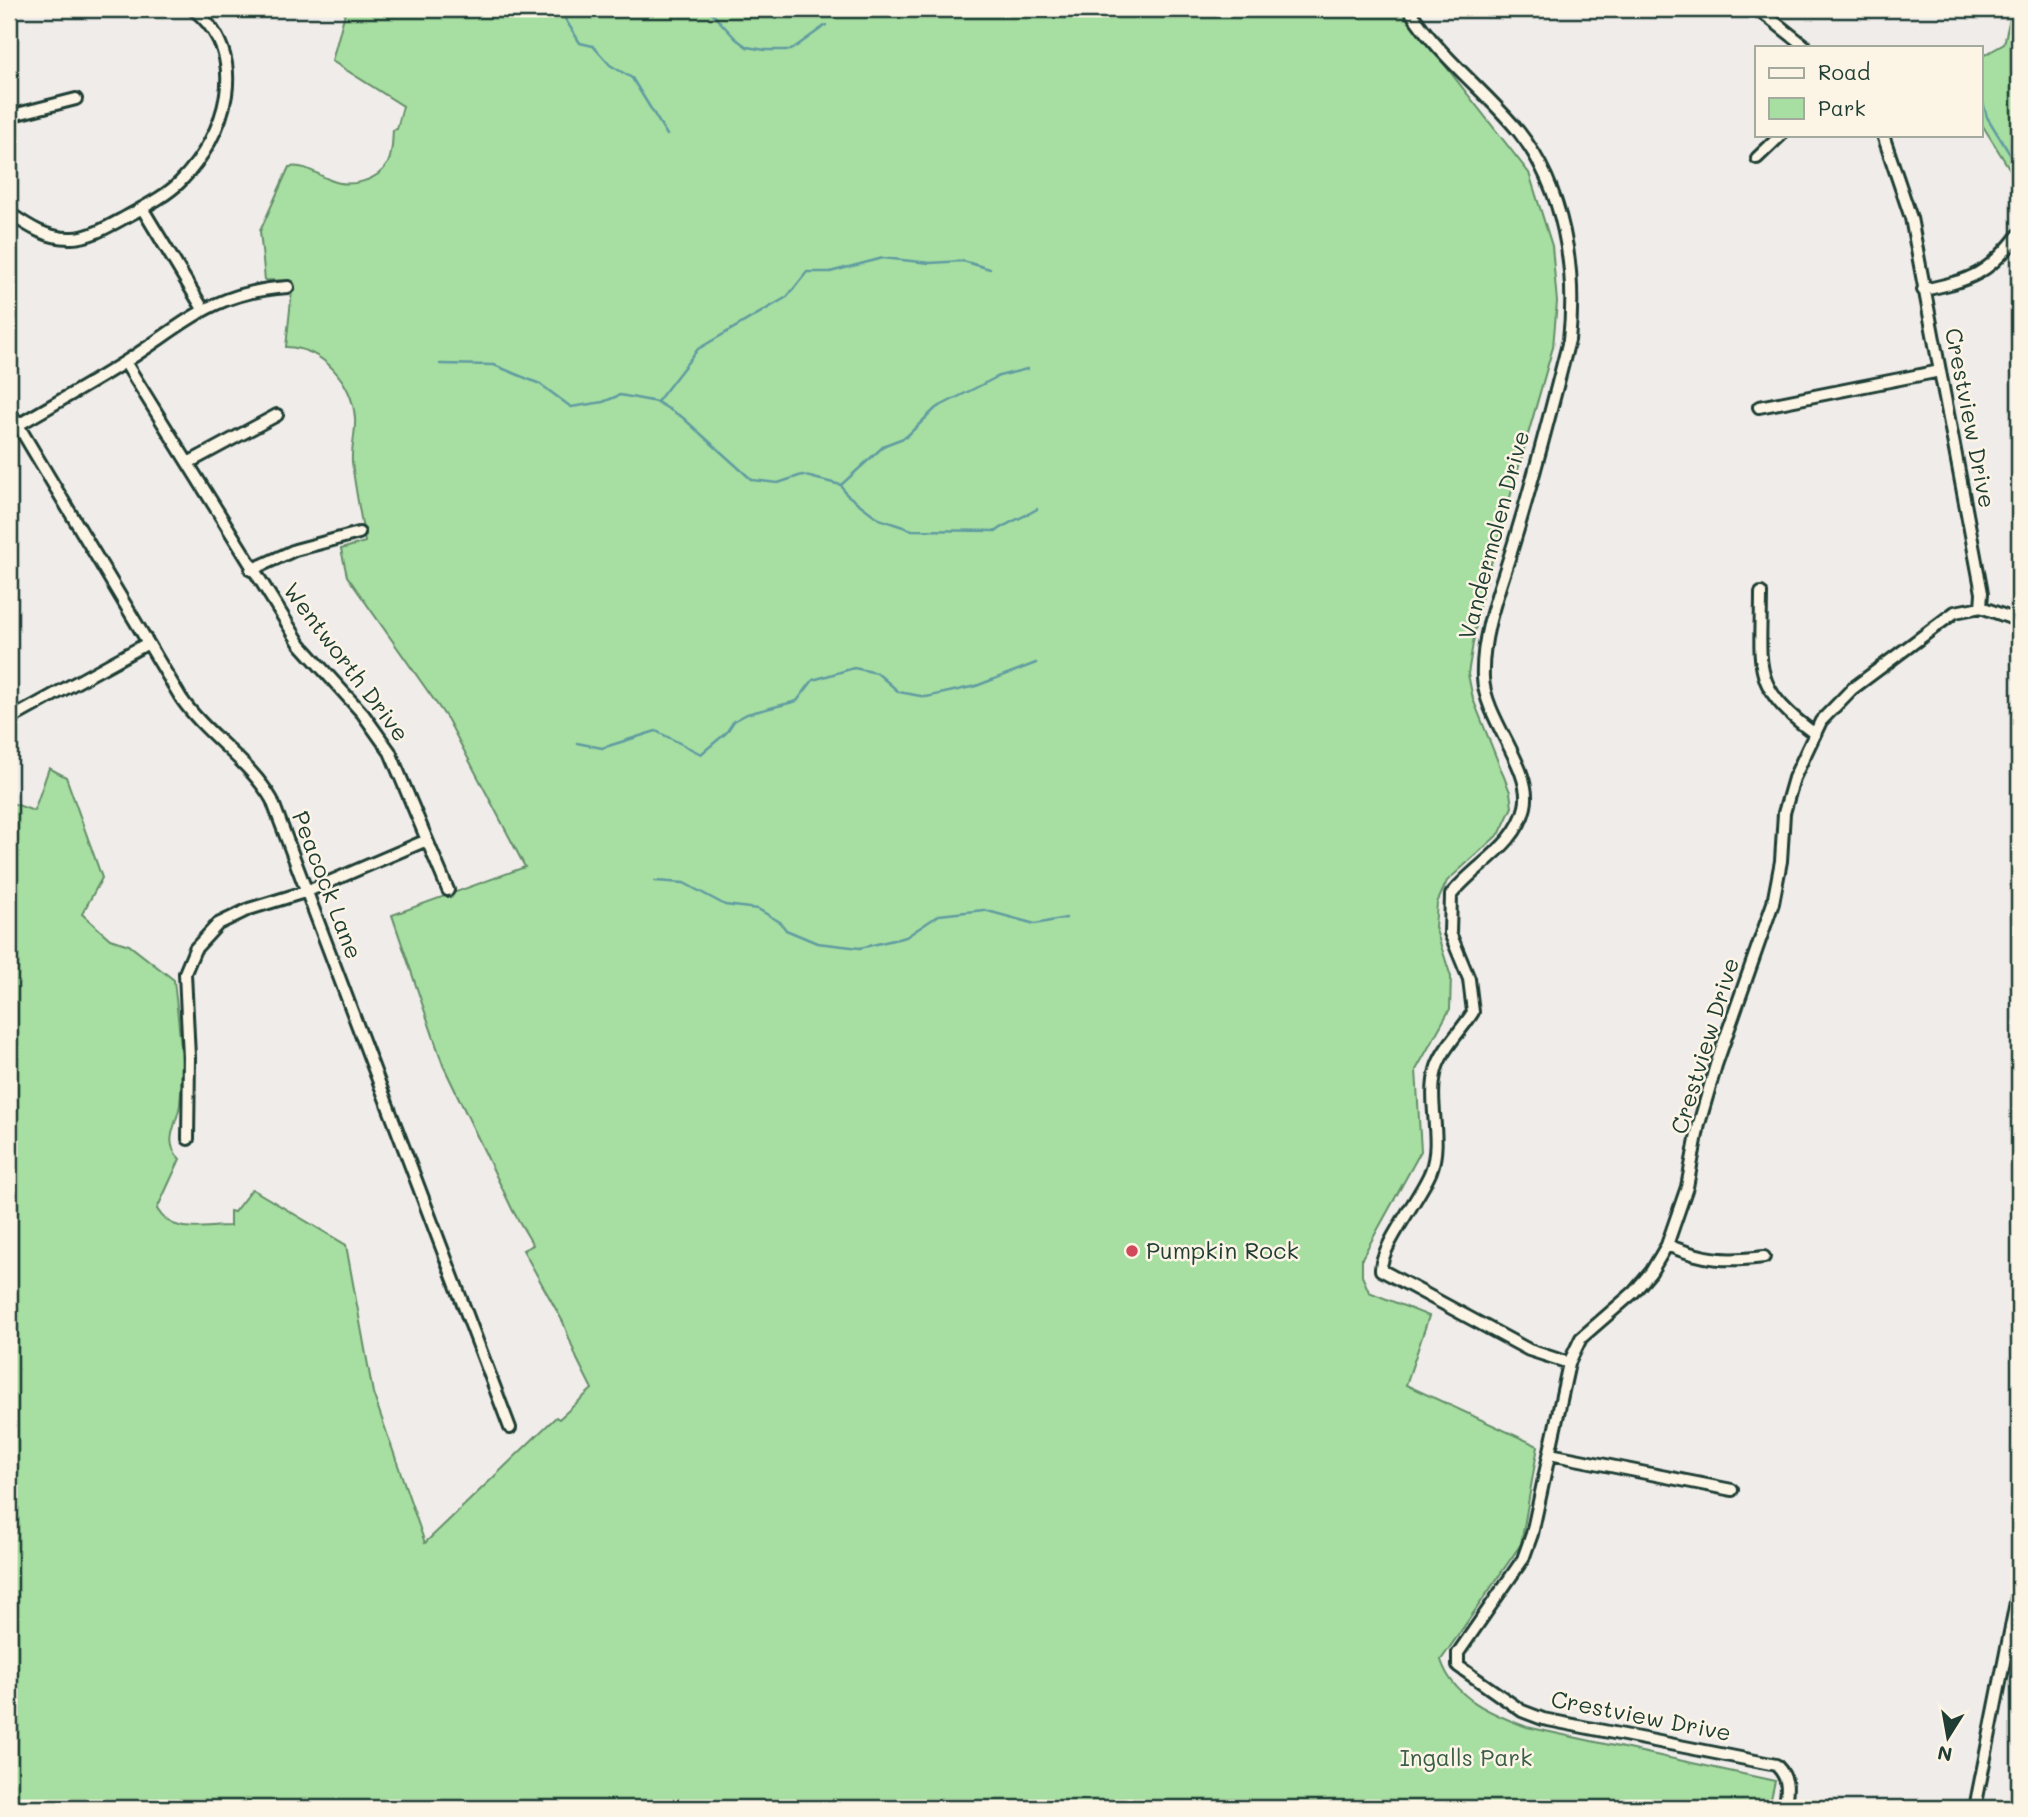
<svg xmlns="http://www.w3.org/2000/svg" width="2028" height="1817" viewBox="0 0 2028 1817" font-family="Mali,sans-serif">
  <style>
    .green { fill: #a7dea1; stroke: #638e6a; stroke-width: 2 }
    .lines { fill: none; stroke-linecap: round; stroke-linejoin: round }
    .stream { stroke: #609ca1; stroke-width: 2.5 }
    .minor-casing { stroke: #1f3d34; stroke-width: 16 }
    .minor { stroke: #fcf5e5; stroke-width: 10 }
    .poi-dot { fill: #d1495b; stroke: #fcf5e5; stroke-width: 2.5 }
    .labels { text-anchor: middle; stroke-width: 5; stroke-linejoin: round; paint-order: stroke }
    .street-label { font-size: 23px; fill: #1f3d34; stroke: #fcf5e5 }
    .poi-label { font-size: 23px; fill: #1f3d34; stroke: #fcf5e5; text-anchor: start }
    .park-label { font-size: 23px; fill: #3a5d4a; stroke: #fcf5e5 }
  </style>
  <rect width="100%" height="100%" fill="#f0ece9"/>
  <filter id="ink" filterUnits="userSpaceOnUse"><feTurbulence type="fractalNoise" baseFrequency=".0143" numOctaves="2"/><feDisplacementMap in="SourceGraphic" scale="14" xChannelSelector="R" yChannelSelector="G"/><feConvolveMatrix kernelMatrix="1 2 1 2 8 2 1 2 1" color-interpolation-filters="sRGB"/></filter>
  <g filter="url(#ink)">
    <!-- green -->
    <path class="green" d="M346,9H1401L1529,173L1552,246L1557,302L1553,347L1479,606L1468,674L1473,699L1510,792L1512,807L1500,833L1447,881L1437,903L1435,927L1451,977L1450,1009L1416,1070L1421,1151L1362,1258V1276L1369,1292L1429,1316L1406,1385L1538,1446L1521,1544L1441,1660C1453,1698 1492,1714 1527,1727L1775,1781L1769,1808H9V802L34,811L49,768L66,777L102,878L82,914L110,939L129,945L174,980C178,1020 185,1064 180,1104C177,1126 162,1141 180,1159L157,1209C173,1236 202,1226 230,1226V1211L234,1212L252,1189L346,1245L373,1393L425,1543L556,1417L559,1419L592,1389L577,1359L563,1322L523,1250L533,1245L513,1211L443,1065L392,915L525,867L448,720L347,576L341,549L365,542C361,516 355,489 352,462C351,447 356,433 355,418C352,382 323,348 286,347L293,281L265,280L260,231L289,167C305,164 316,174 330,180C349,188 377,182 388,163C393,153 392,141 393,130L397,129L403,106L332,61Z
      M2012,9H2019V184L1981,123V57L2004,44Z"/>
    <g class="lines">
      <!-- stream -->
      <path class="stream" d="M708,9L736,39L747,47L765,50H791L826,25
        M564,17L580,43L593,46L610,65L632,78L667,135
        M1981,95L1987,117L2011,156
        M2019,127L2011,156L2019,169
        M440,364L494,365L540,384L571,407L603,402L620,395L657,402L698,349L787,297L807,272H830L883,258L930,263L963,261L990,269
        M657,402L682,417L752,480L778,483L802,475L841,485L846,494L879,519L912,530L997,531C1009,521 1023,518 1037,509
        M841,485L885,445L906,437L936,408L999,376L1027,369
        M577,743L602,748L656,731L701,754L726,733L734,721L747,714L797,701L813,680L854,668L877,673L899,692L926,697L976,686L1036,663
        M655,881L684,883L725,905L758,909L780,922L786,930L817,943L860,948L906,937L939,915L984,910L1035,924L1066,918"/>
      <!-- minor casing -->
      <g class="minor-casing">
        <path id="minor" d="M1409,9C1439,57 1484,89 1519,132C1564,189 1577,270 1569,340C1552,406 1535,474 1515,539C1502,584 1481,631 1483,678C1485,720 1534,770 1525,807C1516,847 1475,864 1451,895L1450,933L1469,979L1473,1012C1462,1030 1441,1050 1436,1070C1427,1103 1443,1139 1431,1171C1421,1197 1380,1247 1381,1270L1529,1350L1569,1363
          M1758,9L1806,47
          M9,116L76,99
          M1757,158L1781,135
          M142,208L203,309
          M9,213C28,226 47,239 72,238C90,238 111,225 126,217C144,207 166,196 180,182C226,135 252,56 193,9
          M1923,290C1972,280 1988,274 2019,234
          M125,362L300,644L363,714L390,752L448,890
          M1759,407L1940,371
          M9,410L181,698C207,736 250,761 272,800L510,1428
          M18,425C54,404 90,384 125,362C185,324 212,292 288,287
          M188,463L277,415
          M251,570L295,550L359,533
          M1761,593C1761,668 1750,686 1815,734
          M1981,607L2019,621
          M19,714L148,643
          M188,1139L189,1057L185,973L195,949L218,924L249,909L308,891L427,840
          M1667,1245C1704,1260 1725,1262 1764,1257
          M1550,1454L1732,1490
          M1784,1808C1788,1790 1790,1779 1776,1765L1543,1719L1522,1711L1458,1666V1653L1523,1559L1532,1534L1569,1363L1581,1338L1634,1292L1651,1272L1667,1245L1687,1187L1699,1124L1716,1065L1773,903L1781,861L1784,813L1794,778L1821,721L1852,689L1955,612L1981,607L1982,593L1911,218L1883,135
          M1975,1808L2019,1587"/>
      </g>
      <!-- minor -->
      <use href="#minor" class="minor"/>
    </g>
  </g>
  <!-- markers -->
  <circle class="poi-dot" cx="1132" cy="1251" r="7"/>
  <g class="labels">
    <!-- street labels -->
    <g class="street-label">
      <text transform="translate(1970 418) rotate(79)" y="8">Crestview Drive</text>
      <text transform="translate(1494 535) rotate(-75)" y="8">Vandermolen Drive</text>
      <text transform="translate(346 662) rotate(53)" y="8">Wentworth Drive</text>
      <text transform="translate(327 885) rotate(69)" y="8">Peacock Lane</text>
      <text transform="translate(1705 1046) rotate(-73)" y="8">Crestview Drive</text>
      <text transform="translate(1641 1716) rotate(11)" y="8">Crestview Drive</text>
    </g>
    <!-- poi labels -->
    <g class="poi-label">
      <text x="1146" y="1259">Pumpkin Rock</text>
    </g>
    <!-- park labels -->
    <g class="park-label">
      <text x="1466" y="1766">Ingalls Park</text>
    </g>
  </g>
  <!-- margin -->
  <rect width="2028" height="1817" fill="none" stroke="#fcf5e5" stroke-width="35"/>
  <rect x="18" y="18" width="1993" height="1782" fill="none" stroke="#1f3d34" stroke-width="2.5" filter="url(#ink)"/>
  <!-- legend -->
  <rect x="1755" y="46" width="228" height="91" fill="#fcf5e5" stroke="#a4ab9e" stroke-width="2"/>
  <rect x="1769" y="68" width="35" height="10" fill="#fcf5e5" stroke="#a4ab9e" stroke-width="2"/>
  <text x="1818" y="80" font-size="21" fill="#1f3d34">Road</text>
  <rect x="1769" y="98" width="35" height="21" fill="#a7dea1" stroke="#a4ab9e" stroke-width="2"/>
  <text x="1818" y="116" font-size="21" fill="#1f3d34">Park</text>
  <!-- north arrow -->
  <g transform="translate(1948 1737) rotate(191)" stroke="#fcf5e5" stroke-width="5" paint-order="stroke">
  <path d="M0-5L12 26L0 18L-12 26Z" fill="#1f3d34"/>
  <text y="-10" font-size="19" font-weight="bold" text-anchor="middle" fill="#1f3d34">N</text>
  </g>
</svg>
